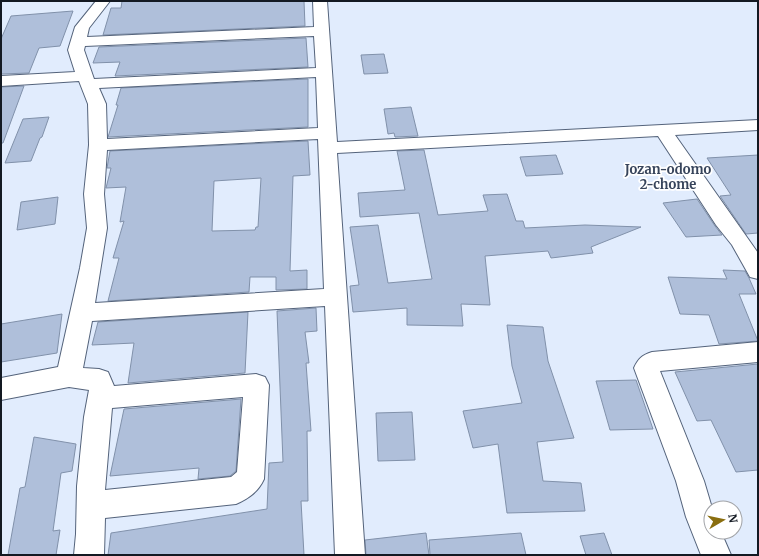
<svg xmlns="http://www.w3.org/2000/svg" width="759" height="556" viewBox="0 0 759 556" font-family="Merriweather,serif">
  <style>
    .building { fill: #afbfda; stroke: #8191aa; fill-rule: evenodd }
    .lines { fill: none; stroke-linecap: round; stroke-linejoin: round }
    .minor-casing { stroke: #54637b; stroke-width: 2 }
    .minor { fill: #fff; fill-rule: evenodd }
    .labels { text-anchor: middle; stroke-width: 3.5; stroke-linejoin: round; paint-order: stroke }
    .neighbourhood-label { font-size: 13px; font-weight: bold; fill: #37445b; stroke: #fff }
  </style>
  <rect width="100%" height="100%" fill="#e1ecfd"/>
  <!-- building -->
  <path class="building" d="M122,1H304L305,26L103,35L111,8H121Z
    M73,11L60,46L39,48L29,73L1,74V39L11,16Z
    M306,38L308,67L115,76L120,62L93,63L99,47Z
    M384,54L388,73L364,74L361,55Z
    M308,79V127L108,137L118,105H116L121,88Z
    M24,86L3,143H1V87Z
    M411,107L418,136L395,137L394,133L388,134L384,109Z
    M49,117L42,137L40,138L31,161L5,163L23,119Z
    M308,141L310,175L293,176L290,271L307,270V289L276,290V277H250L249,292L108,301L119,258H113L124,221L120,222L126,187L106,188L111,168H107L110,151ZM261,178L258,227H256L255,230L212,231L214,181Z
    M424,150L438,215L488,211L483,195L507,194L516,221H523L525,228L585,225L641,227L591,247L593,253L551,258L548,251L485,256L490,305L461,304L463,326L407,325V308L353,312L350,286L359,285L350,227L378,225L388,283L432,279L419,213L360,217L358,193L405,190L397,151Z
    M556,155L563,174L526,176L520,157Z
    M758,155V233L746,234L720,196L731,195L707,158Z
    M58,197L55,224L17,230L21,202Z
    M697,199L715,226L722,235L686,237L663,203Z
    M723,270L745,271L749,278L756,294H739L758,341L719,344L709,315L680,314L668,277L727,279Z
    M316,308L317,331L305,332L309,363H306L311,431H307L308,501H301L304,555H108L111,533L267,509L269,463L283,462L277,311Z
    M248,312L245,373L128,383L134,343L92,345L98,322Z
    M62,314L57,353L1,362V324Z
    M507,325L543,327L548,361L574,438L537,442L543,481L581,483L585,511L507,513L498,444L473,448L463,411L522,403L512,366Z
    M758,364V470L736,472L711,420L697,421L675,372Z
    M636,380L653,429L610,430L596,381Z
    M241,399L236,471L230,476L198,479L199,468L110,476L124,409Z
    M412,412L415,460L378,461L376,413Z
    M34,437L76,444L72,471L61,473L53,531L60,530L56,555H8L20,488L25,487Z
    M426,533L429,555H366L365,540Z
    M521,533L526,555H430L429,540Z
    M604,533L612,555H586L580,536Z"/>
  <g class="lines">
    <!-- minor casing -->
    <g class="minor-casing">
      <path id="minor" d="M96,1H110L89,28L87,37L314,27L313,1H327L337,142L758,120V130L675,135L758,253V279L750,277L732,245L716,225L658,136L337,153L365,555H335L325,306L92,321L83,368L99,369L108,372L114,386L256,374L265,377L269,385L264,479C258,492 249,498 236,504L105,518L104,555H74L76,534L77,486L84,417L89,390L69,387L1,400V378L58,367L80,268L87,228L84,194L89,145L88,104L79,81L1,86V76L75,72L68,50L75,27ZM314,36L316,68L94,79L84,50L85,46ZM316,77L318,128L107,139L106,104L99,88ZM318,139L324,289L95,303L107,228L104,194L107,150ZM243,397L237,472L231,477L105,490L112,408Z
        M758,342V362L660,371L704,481L712,508L711,532H721L731,555H701L686,517L676,481L634,368C638,359 642,355 652,352Z"/>
    </g>
    <!-- minor -->
    <use href="#minor" class="minor"/>
  </g>
  <g class="labels">
    <!-- neighbourhood labels -->
    <g class="neighbourhood-label">
      <text x="668" y="174">Jozan-odomo<tspan x="668" dy="15">2-chome</tspan></text>
    </g>
  </g>
  <!-- border -->
  <rect width="759" height="556" fill="none" stroke="#131922" stroke-width="4"/>
  <!-- north arrow -->
  <g transform="translate(723 520) rotate(81)"><circle r="19" fill="#ffffff" stroke="#a1a3a7"/>
  <path d="M0-3L7 15L0 10L-7 15Z" fill="#8a6e0f"/>
  <text y="-6" font-size="11" font-weight="bold" text-anchor="middle" fill="#131922">N</text>
  </g>
</svg>
